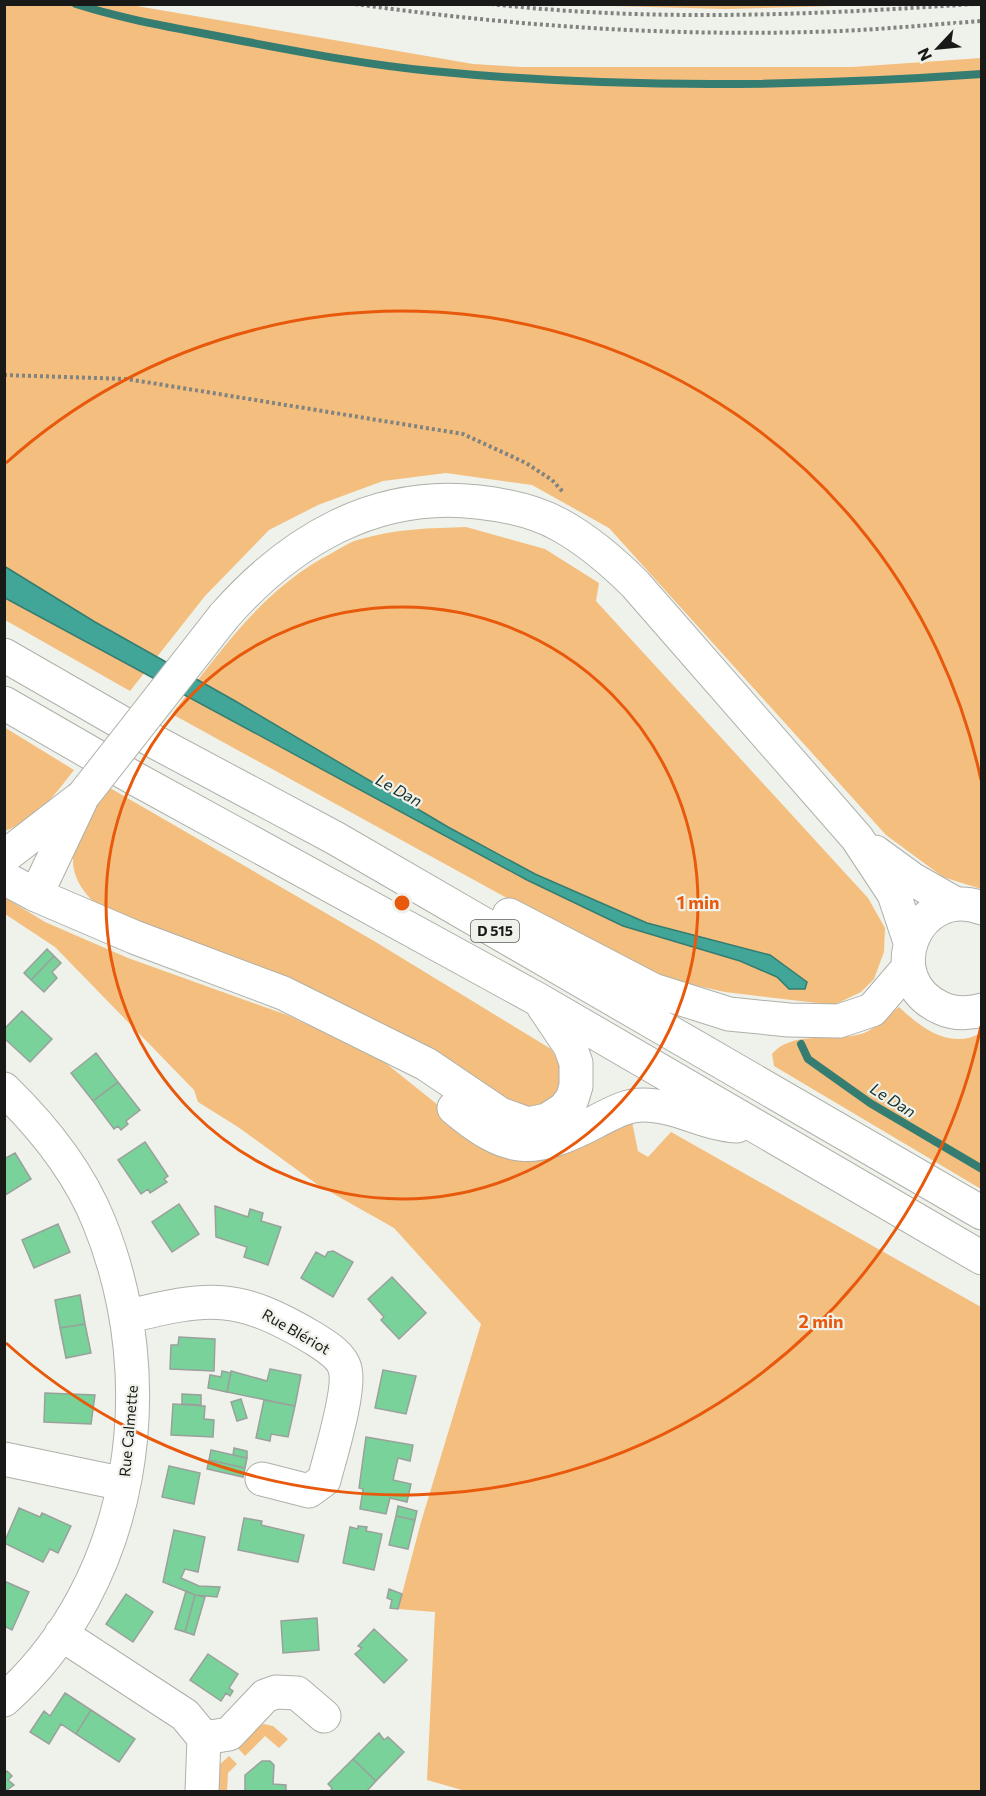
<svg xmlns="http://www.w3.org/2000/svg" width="986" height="1796" viewBox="0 0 986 1796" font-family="Commissioner,sans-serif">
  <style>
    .green { fill: #f4be7f }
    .water { fill: #41a698; stroke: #357c71; stroke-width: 1.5 }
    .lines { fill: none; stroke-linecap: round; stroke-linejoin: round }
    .stream { stroke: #357c71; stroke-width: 8 }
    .building { fill: #78d299; stroke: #9aa09c; stroke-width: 1.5 }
    .minor-casing { stroke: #aeb1aa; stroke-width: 35 }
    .highway-casing { stroke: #aeb1aa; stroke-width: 35 }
    .path { stroke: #81837e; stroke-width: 4; stroke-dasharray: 3 3; stroke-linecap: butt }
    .minor { stroke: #fff; stroke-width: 33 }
    .highway { stroke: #fff; stroke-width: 33 }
    .minor-bridge-casing { stroke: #aeb1aa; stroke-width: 35; stroke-linecap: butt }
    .minor-bridge { stroke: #fff; stroke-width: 33 }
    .ring { fill: none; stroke: #e8590c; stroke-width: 3 }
    .labels { text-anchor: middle; stroke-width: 4.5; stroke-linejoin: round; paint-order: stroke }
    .shield { fill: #eff2eb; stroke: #595b57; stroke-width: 1.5 }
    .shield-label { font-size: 14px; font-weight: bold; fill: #191a17 }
    .street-label { font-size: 15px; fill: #191a17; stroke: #eff2eb }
    .water-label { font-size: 16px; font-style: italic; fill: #182f2b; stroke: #eff2eb }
    .centre { fill: #e8590c; stroke: #eff2eb; stroke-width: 3 }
    .ring-label { font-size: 18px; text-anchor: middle; font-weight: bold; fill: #e8590c; stroke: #eff2eb; stroke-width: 4.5; stroke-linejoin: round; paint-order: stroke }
  </style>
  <rect width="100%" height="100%" fill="#eff2eb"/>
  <!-- green -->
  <path class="green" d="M5,5H131L473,64L522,67H852L981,58V889L943,877L886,835L609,528L532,485L446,473L383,481L318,505L269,530L205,596L130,691L5,620Z
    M575,5L873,4V5L725,9Z
    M466,527L545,549L599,583L596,601L868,898L885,928L884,952L874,979L861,992L834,1005L725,992L675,981L598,948L172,714C219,653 262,589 332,553C341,548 351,541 361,539C395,529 430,528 466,527Z
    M4,727L74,770C54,796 37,819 5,831Z
    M110,788L374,941L551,1049C554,1054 558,1060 560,1065C568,1090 546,1110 522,1107C492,1104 452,1065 426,1049C324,986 206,953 97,905C51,864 80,827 110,788Z
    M4,897L45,922L128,958L287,1015L378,1057L443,1109L631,1117L638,1151L648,1157L671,1132L981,1307V1791L469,1792L427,1780L435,1612L398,1609L421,1522L481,1324L394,1228L318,1185L238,1127L198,1102L194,1090L55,947L5,914Z
    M899,1007C921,1028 950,1050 981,1033V1189L774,1066L772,1054C792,1030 832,1042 861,1034C873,1031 888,1015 899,1007Z
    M264,1724L273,1726L288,1739L279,1748L265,1736L245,1756L237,1747L257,1726Z
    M229,1756L237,1764L228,1773L227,1791L214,1792L217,1767Z"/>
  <!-- water -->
  <path class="water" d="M4,566L95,622L237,702L448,827L535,874L647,923L770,955L807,982L805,989H789L777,977L740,961L623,926L527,880L5,598Z"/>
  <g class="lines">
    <!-- stream -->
    <path class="stream" d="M76,4C129,21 183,29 237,40C301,52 367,65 432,71C614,89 799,87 982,74
      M801,1044L808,1059L870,1103L982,1169"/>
  </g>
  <!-- building -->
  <path class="building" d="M47,949L54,956L31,980L24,973Z
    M54,956L61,963L52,972L57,978L44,992L31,980Z
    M22,1011L52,1039L30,1062L4,1038V1029Z
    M96,1053L118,1082L93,1101L71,1073Z
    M118,1082L140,1110L126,1121L128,1124L121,1130L118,1126L114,1129L93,1101Z
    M145,1142L168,1176L164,1179L167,1182L150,1193L148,1189L141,1194L118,1160Z
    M15,1153L31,1179L4,1196V1159Z
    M179,1204L199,1234L172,1252L152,1222Z
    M215,1206L248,1217L250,1209L263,1213L261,1221L281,1227L268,1265L244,1257L247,1247L216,1237Z
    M58,1224L70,1252L34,1268L22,1240Z
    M333,1251L353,1262L333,1297L301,1278L316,1252L325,1257L328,1252Z
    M392,1277L426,1313L399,1339L381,1320L384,1317L368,1299Z
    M80,1295L85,1324L60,1328L55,1300Z
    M85,1324L91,1353L66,1358L60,1328Z
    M179,1337L215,1339L214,1371L170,1369L171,1345H178Z
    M270,1369L301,1375L295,1406L227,1392L231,1371L267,1381Z
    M383,1370L416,1376L406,1414L375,1408Z
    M222,1371L231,1373L227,1392L208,1388L210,1375L221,1377Z
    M45,1393L95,1395L91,1424L44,1422Z
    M182,1394L201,1395V1405L182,1404Z
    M241,1399L247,1418L237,1421L231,1402Z
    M264,1400L295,1406L288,1437L271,1434L270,1441L256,1438Z
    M173,1404L205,1406L204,1419L214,1420L213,1437L171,1435Z
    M366,1437L413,1445L410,1461L398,1458L393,1480L411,1484L407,1502L390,1498L386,1514L360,1509L363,1489L359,1488Z
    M234,1448L247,1451V1458L233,1455Z
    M211,1450L247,1458L245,1468L209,1460Z
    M209,1460L245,1468L243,1477L207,1469Z
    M169,1466L200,1473L194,1504L162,1497Z
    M398,1506L417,1511L415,1520L396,1516Z
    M19,1508L40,1517L42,1513L71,1526L58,1553L50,1549L43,1562L4,1543Z
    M396,1516L415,1520L408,1549L389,1545Z
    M244,1518L262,1521L261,1525L304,1535L298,1562L238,1550Z
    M358,1526L367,1527L366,1531L382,1534L374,1570L343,1563L350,1527L358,1529Z
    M174,1530L205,1537L198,1572L185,1569L181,1578L199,1586L220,1587L217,1597L195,1595L163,1582Z
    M4,1581L29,1592L12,1630L4,1626Z
    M389,1589L402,1594L398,1609L390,1608L392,1600L387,1598Z
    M186,1591L195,1595L185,1632L175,1629Z
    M126,1594L153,1612L133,1642L106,1624Z
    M195,1595L205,1597L194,1635L185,1632Z
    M317,1618L319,1650L283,1653L281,1621Z
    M374,1629L407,1660L384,1683L355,1654L362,1648L358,1646Z
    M208,1654L238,1674L229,1688L233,1691L230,1696L226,1693L221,1701L190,1680Z
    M65,1693L91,1710L76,1734L61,1724L49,1744L30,1732L44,1711L50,1716Z
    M91,1710L135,1739L119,1762L76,1734Z
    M379,1733L384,1740L388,1737L404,1752L376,1781L353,1759Z
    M353,1759L376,1781L366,1792H330L332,1788L328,1784Z
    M262,1761H270L274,1765L273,1784L286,1785V1792H245V1775Z
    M7,1771L12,1776L8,1780L14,1785L4,1792V1774Z"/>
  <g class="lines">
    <!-- minor casing -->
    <g class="minor-casing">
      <path id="minor" d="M224,616C290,541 375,490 478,502C506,505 535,511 560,525C589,541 612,561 635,584L857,838L894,894L910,942
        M875,852L912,879L956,904
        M4,857L79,799
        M4,878L36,895L83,796
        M982,908C916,884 877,979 941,1008C954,1014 968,1014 982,1010
        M4,1089C43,1127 79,1172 99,1222C164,1382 136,1582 4,1700
        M126,1317C209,1296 238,1293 313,1338C324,1345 342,1355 345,1369C351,1389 330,1457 324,1480L309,1491L262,1479
        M4,1459L124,1484
        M61,1634L185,1715L204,1738
        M204,1738L229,1734L265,1696L276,1692L297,1693L324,1716
        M202,1792L204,1738"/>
    </g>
    <!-- highway casing -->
    <g class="highway-casing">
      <path id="highway" d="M4,655L157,743L335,838L982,1213
        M4,703L134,778L539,1000L982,1258
        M36,895L134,937L283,993L426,1064L500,1114L528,1124L547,1120L564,1109L572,1099L576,1086V1063L570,1046L543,1006
        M509,915L653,990L729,1014L789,1020L839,1021L872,1010L908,968
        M454,1108C509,1154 533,1154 595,1122C611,1114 625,1105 643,1105C676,1105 704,1124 737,1126"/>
    </g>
    <!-- path -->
    <path class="path" d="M355,4C505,25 658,36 809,32C867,31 924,25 982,21
      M491,4C651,22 813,15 973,4
      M4,375L127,379L463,434L526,463L552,480L564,493"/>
    <!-- minor -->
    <use href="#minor" class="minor"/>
    <!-- highway -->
    <use href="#highway" class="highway"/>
    <!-- minor-bridge casing -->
    <g class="minor-bridge-casing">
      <path id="minor-bridge" d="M83,796L224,616"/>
    </g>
    <!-- minor-bridge -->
    <use href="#minor-bridge" class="minor-bridge"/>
  </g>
  <!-- distance rings -->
  <g class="ring">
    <circle cx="402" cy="903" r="296"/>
    <path d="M981 1026A592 592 0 0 1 6 1343M6 463A592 592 0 0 1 981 780"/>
  </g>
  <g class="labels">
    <!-- shield labels -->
    <rect class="shield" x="471" y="920" width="48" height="22" rx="4.5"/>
    <g class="shield-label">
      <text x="495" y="936">D 515</text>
    </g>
    <!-- street labels -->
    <g class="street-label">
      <text transform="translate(296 1332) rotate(30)" y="5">Rue Blériot</text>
      <text transform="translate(129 1431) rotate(-85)" y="5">Rue Calmette</text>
    </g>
    <!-- water labels -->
    <g class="water-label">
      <text transform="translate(399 790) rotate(29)" y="6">Le Dan</text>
      <text transform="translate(893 1100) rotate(32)" y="6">Le Dan</text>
    </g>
  </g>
  <circle cx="402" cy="903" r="9" class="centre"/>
  <g class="ring-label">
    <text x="698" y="909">1 min</text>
    <text x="821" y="1328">2 min</text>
  </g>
  <!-- border -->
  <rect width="986" height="1796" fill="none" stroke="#191a17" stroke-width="12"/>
  <!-- north arrow -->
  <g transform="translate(938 48) rotate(244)" stroke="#eff2eb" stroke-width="4.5" paint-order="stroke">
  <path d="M0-4.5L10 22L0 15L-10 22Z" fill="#191a17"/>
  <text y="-9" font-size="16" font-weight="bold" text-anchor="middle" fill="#191a17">N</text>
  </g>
</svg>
